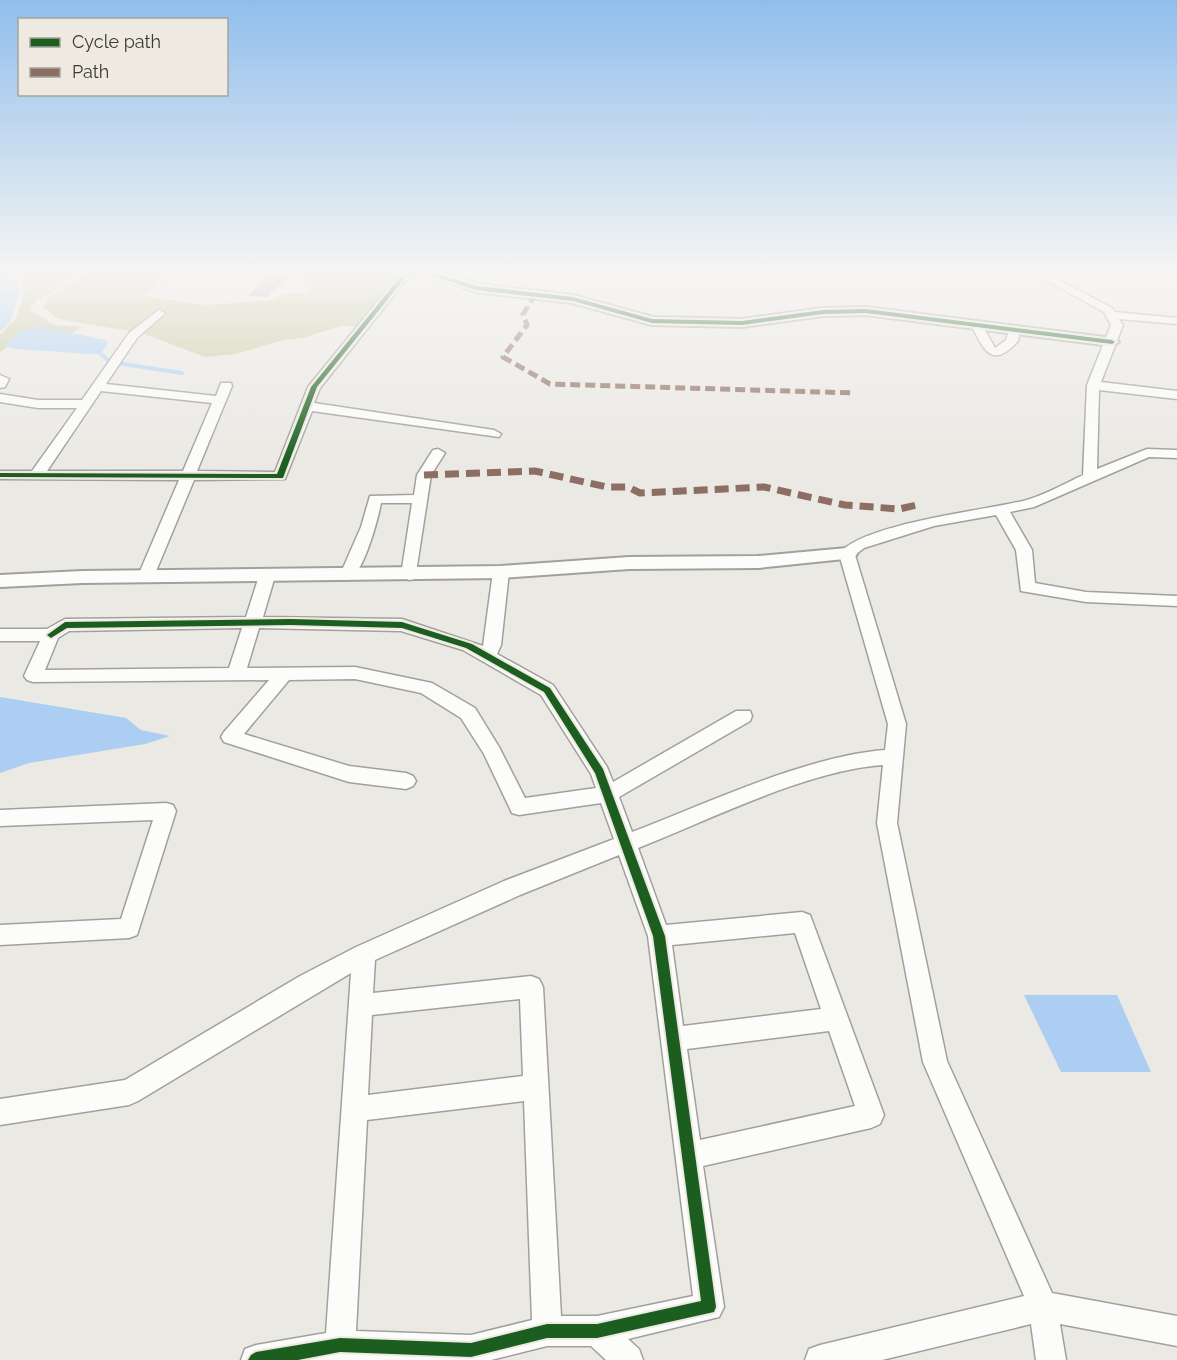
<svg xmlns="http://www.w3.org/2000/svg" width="1177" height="1360" viewBox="0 0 1177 1360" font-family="Raleway,sans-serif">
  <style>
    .forest { fill: #c8c99f }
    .water { fill: #adcef3 }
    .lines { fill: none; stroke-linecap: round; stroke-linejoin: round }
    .stream { stroke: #adcef3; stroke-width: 4 }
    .building { fill: #aba8a5 }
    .minor-casing { stroke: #a2a09c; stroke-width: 3 }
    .tertiary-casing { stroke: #a2a09c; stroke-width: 4 }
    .minor { fill: #fcfcfb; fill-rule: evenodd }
    .tertiary { fill: #fcfcfb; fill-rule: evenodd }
    .quiet-far1 { stroke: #8d6e63; stroke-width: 5; stroke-dasharray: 10 5; stroke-linecap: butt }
    .quiet { stroke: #8d6e63; stroke-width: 7; stroke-dasharray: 14 7; stroke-linecap: butt }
    .cycleway-casing { stroke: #eeeae1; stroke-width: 4 }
    .cycleway { fill: #1b5e20; fill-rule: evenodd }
  </style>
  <rect width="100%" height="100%" fill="#ebe9e4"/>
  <!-- forest -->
  <path class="forest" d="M18,271H81L48,295L38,298L30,310L54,325L82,327L67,336L33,327L0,352V335L16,319L25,289Z
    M88,271H175L143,296L206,305L272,300L286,293H306L316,285L299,279L294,271H399L401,276L357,327L343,325L303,338L283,340L236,354L205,357L142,333L58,319L43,307L49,298Z"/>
  <!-- water -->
  <path class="water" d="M0,271H13L20,290L10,322L0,332Z
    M39,326L105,340L108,343L101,354H92L15,349L5,345L19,332Z
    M0,697L126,718L141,730L170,736L145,744L29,763L0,773Z
    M1024,995H1117L1151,1072H1061Z"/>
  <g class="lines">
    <!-- stream -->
    <path class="stream" d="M101,354L110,362L182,373"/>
  </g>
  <!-- building -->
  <path class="building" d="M272,271L292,273L267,297L248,296Z"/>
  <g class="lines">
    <!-- minor casing -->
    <g class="minor-casing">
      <path id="minor" d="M413,271H428L407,279L320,388L314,403L494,430L501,434L499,437L312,411L285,479L194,480L154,576L146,581L138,576L179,480L0,479V471H32L77,408H38L0,402V394L38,400H82L129,333L159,310L165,313L163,315L137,338L106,384L216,396L221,383H231L232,386L197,471L275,472L308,387L399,275ZM101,391L212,403L183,471H47Z
        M1029,271H1041L1112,308L1115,312L1177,318V324L1119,319L1123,325L1101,382L1177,391V399L1099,390L1097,469L1147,449L1177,450V458L1149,457L1034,507L1010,512L1032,550L1035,583L1086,592L1177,596V606L1086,602L1021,591L1016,550L996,515L934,526L864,548L855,555L906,724L897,823L947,1061L1052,1293L1177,1316V1346L1060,1324L1066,1360H1036L1031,1324L882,1360H805L809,1349L820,1345L1024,1296L923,1062L877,823L883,765C808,770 709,820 638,848L666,925L802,912L810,915L884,1115L880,1124L871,1128L703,1166L724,1307L719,1317L628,1339L639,1349L643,1360H606L591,1346H547L491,1360H241L245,1349L256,1345L326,1333L351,973L138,1101L129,1105L0,1125V1099L125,1080L300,976L356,947L504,881L614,839L601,803L519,815L512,813L484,754L461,718L421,693L355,679L289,680L244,734L349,766L406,773L413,776L416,781L413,786L406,789L349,782L224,742L221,737L224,732L269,680L33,682L27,680L24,676L40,641H0V629H47L65,619L246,617L259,576L267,571L275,576L263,617L402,619L483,646L493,572L501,567L509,572L501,645L497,654L553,685L607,767L613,782L736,711H750L752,716L750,721L619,797L632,832C706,804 806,756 885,750L888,724L839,554C861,524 985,510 1023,501C1043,496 1064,484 1083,475L1087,385L1111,325L1104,312ZM242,628L229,668L45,670L58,638L69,631ZM259,628L401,631L463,650L541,695L591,774L596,788L525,798L499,747L475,708L432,683L355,667L247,668ZM619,855L648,936L693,1296L597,1316H561L543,987L539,979L531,976L373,993L375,960L520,895ZM795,933L821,1009L683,1026L672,945ZM520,999L523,1076L368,1095L372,1015ZM829,1031L855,1106L700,1140L687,1049ZM524,1101L532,1320L471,1335L356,1331L367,1120Z
        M977,321L981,323L995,348L1006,340L1010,327L1020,329L1018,341C992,370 984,350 971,325Z
        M0,375L9,379L5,387L0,388Z
        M438,449L445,453L431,475L415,579L409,580L401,575L412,503H381C378,519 363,576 348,580L342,579L340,575L361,527L370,496L414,495L417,475L433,450Z
        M166,803L173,805L176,811L137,935L129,938L0,945V925L121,919L153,820L0,826V810Z"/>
    </g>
    <!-- tertiary casing -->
    <g class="tertiary-casing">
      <path id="tertiary" d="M416,271H436L478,284L573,295L653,317L742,319L823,308L866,307L1112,338L1119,342L1112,346L866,315L823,316L742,327L652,325L572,303L476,292Z
        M847,548L854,550L857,554L854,558L758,568L629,569L501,578L82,583L0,587V575L82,571L501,566L629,557L758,556Z"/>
    </g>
    <!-- minor -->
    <use href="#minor" class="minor"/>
    <!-- tertiary -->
    <use href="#tertiary" class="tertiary"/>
    <!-- quiet-far1 -->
    <path class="quiet-far1" d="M536,294L523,314L527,325L503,357L550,384L855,393"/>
    <!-- quiet -->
    <path class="quiet" d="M424,475L535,471L607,487H628L640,493L764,487L845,505L899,509L917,505"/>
    <!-- cycleway casing -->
    <g class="cycleway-casing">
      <path id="cycleway" d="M419,271H427L477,286L573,297L652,319L742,321L823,310L866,309L1112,340L1115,342L1112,344L866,313L823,314L742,325L652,323L573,301L476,290L423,273L405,278L317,387L283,478L0,477V473L277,474L311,387L401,276Z
        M291,619L402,622L472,644L550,688L603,769L665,936L716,1307L714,1312L597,1338H547L471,1357L340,1352L298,1360H248L251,1355L256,1352L340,1338L471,1343L547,1324H597L701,1301L653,936L595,773L544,692L466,648L402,628L291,625L67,628L51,638L47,635L65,622Z"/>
    </g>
    <!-- cycleway -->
    <use href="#cycleway" class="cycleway"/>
  </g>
  <!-- sky -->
  <linearGradient id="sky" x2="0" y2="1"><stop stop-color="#90beec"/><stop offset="0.59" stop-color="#f6f5f3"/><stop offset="1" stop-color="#f6f5f3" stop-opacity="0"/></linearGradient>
  <rect width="1177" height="461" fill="url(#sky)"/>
  <!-- legend -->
  <rect x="18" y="18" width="210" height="78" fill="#eeeae1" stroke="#a6a49d" stroke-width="1.5"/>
  <rect x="30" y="38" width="30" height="9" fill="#1b5e20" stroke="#a6a49d" stroke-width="1.5"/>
  <text x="72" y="48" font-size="18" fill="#3b3a36">Cycle path</text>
  <rect x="30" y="68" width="30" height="9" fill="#8d6e63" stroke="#a6a49d" stroke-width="1.5"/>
  <text x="72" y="78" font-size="18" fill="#3b3a36">Path</text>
</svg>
